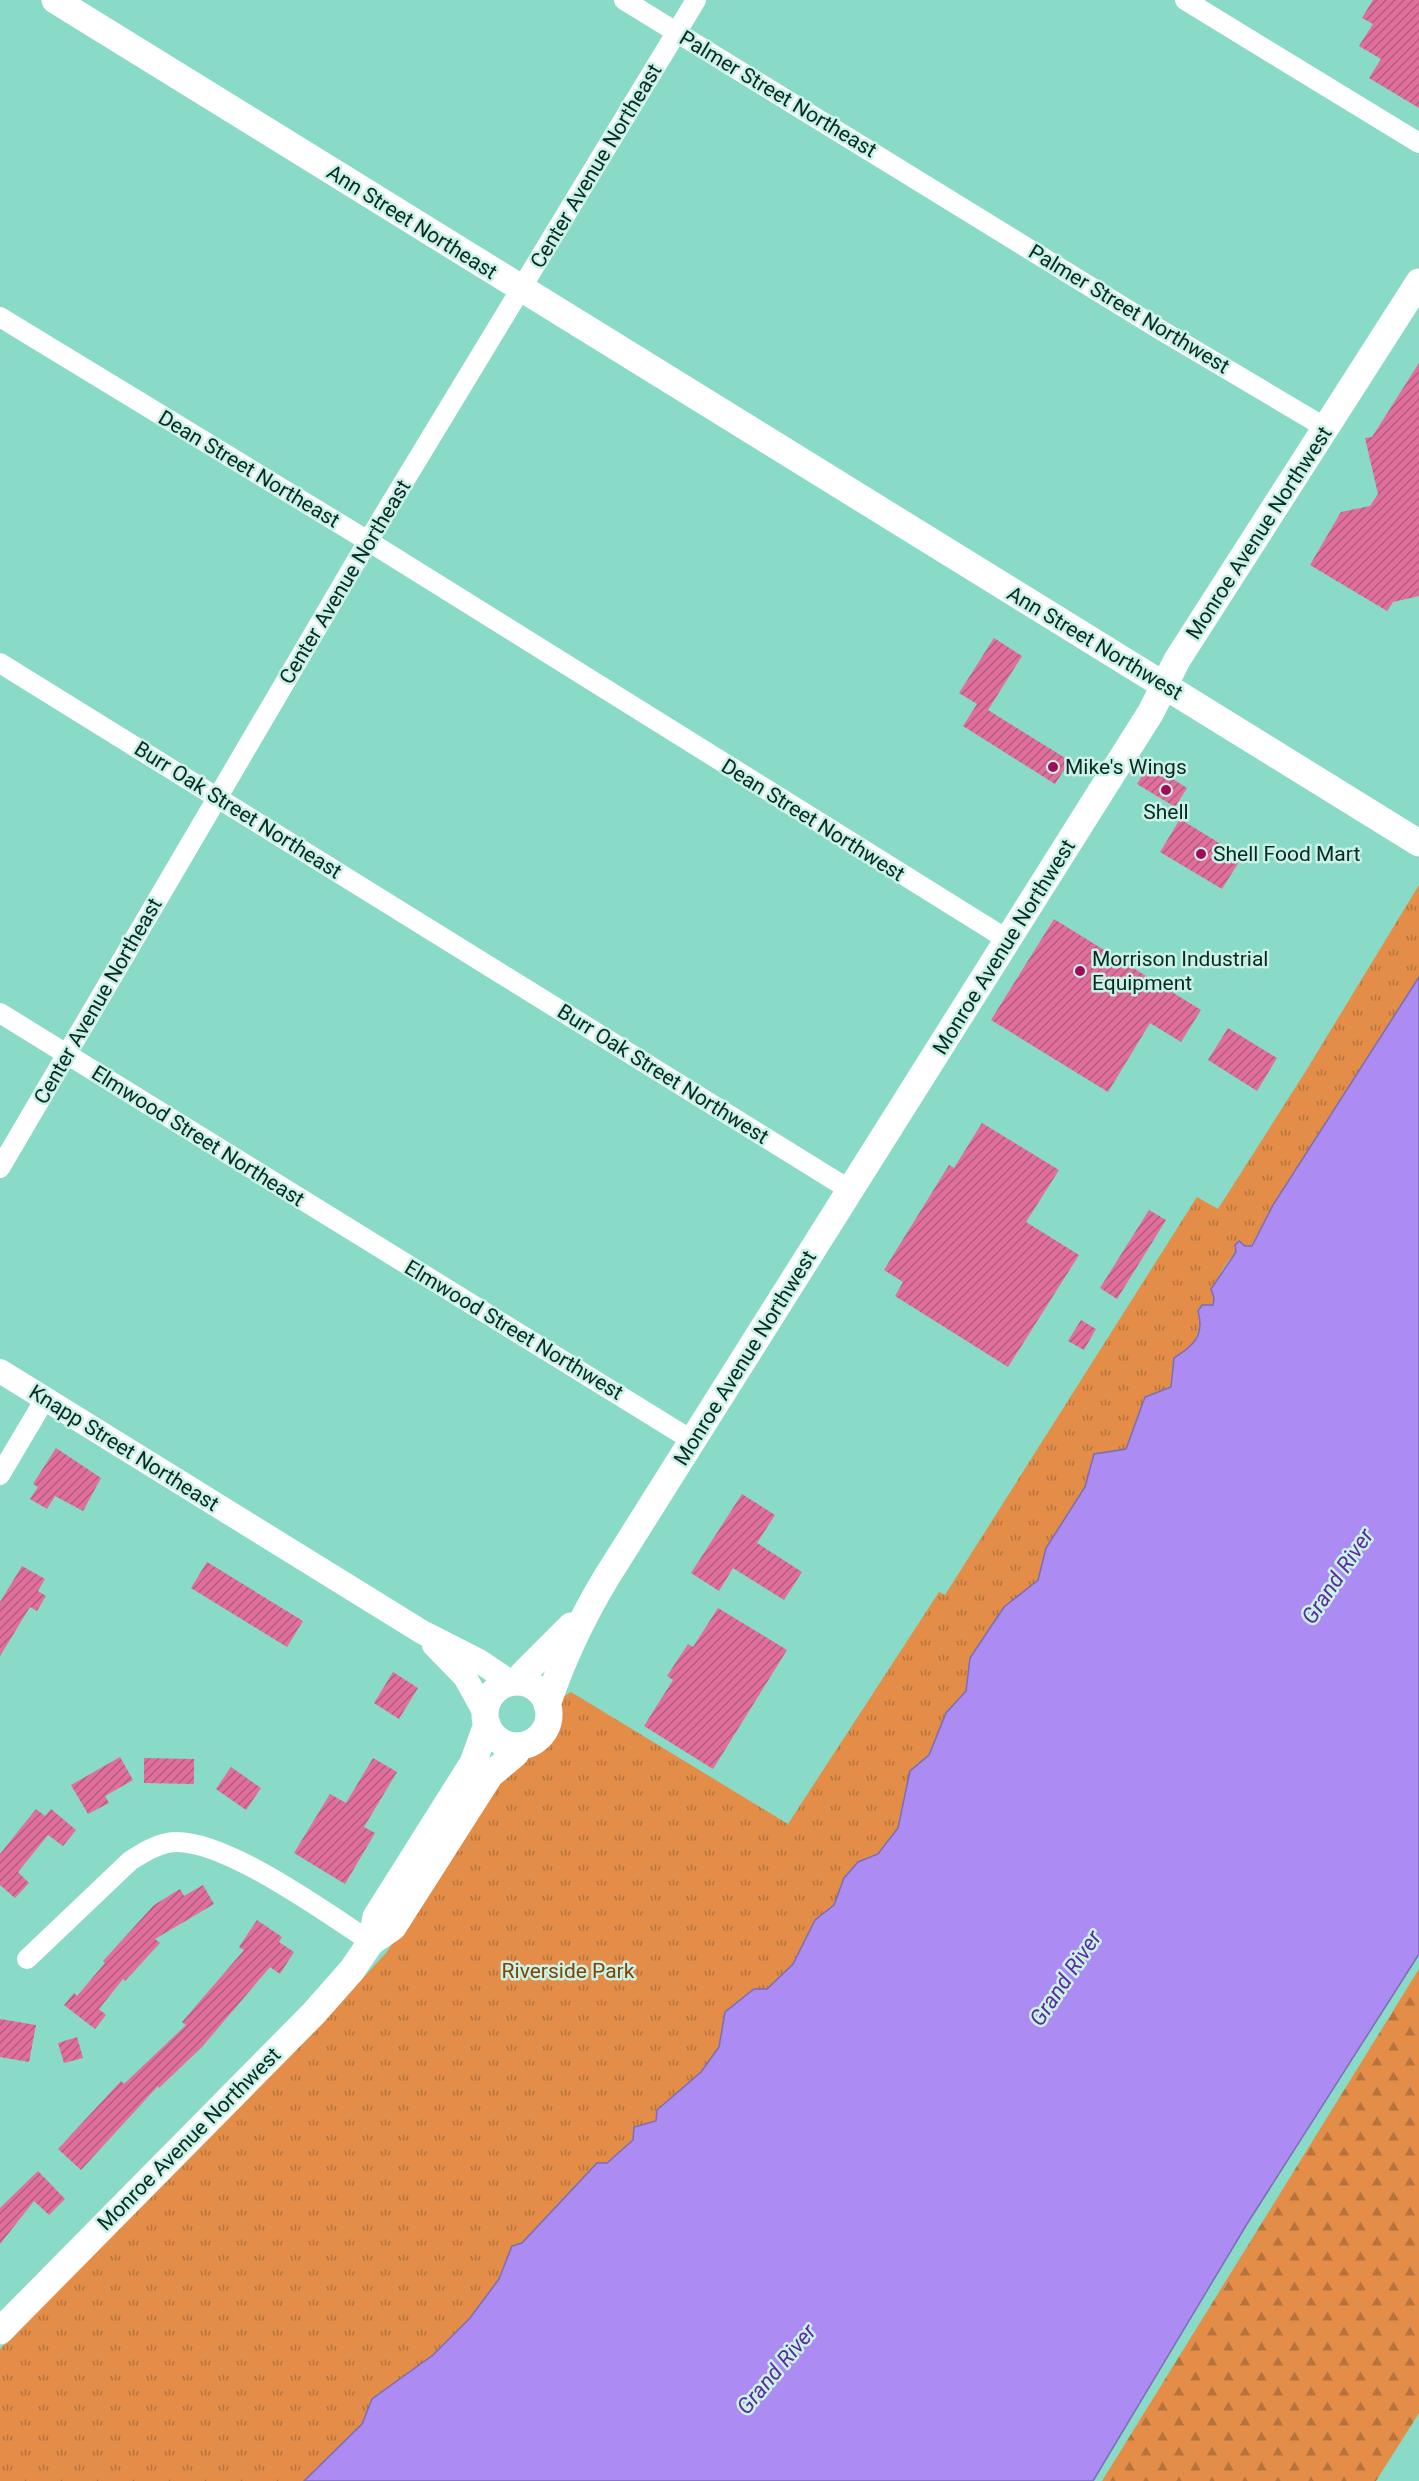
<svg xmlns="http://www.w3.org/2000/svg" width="1419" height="2481" viewBox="0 0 1419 2481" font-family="Roboto,sans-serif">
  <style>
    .forest { fill: url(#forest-firs) }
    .park { fill: url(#park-tufts) }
    .water { fill: #ac8bf2; stroke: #7a6eb4; stroke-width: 1.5 }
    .building { fill: url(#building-hatch) }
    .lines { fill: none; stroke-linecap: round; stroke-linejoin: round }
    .minor { stroke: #fff; stroke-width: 20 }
    .tertiary { stroke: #fff; stroke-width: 24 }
    .secondary { stroke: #fff; stroke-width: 27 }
    .poi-dot { fill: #9e0d59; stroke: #cbf2e7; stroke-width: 2 }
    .labels { text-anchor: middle; stroke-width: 5; stroke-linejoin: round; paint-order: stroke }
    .street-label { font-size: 21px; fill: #072a23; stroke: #cbf2e7 }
    .poi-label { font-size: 21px; fill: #072a23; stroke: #cbf2e7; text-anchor: start }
    .park-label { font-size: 21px; fill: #814302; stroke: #cbf2e7 }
    .water-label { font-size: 22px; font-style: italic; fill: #5c2ba2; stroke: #cbf2e7 }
  </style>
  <defs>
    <pattern id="forest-firs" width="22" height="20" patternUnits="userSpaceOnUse" patternTransform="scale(1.5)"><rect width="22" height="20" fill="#e38d48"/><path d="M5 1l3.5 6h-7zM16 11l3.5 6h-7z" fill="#b6733c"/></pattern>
    <pattern id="park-tufts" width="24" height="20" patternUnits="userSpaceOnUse" patternTransform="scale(1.5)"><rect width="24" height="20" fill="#e38d48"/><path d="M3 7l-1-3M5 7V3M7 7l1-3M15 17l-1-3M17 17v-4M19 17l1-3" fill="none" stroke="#b6733c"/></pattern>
    <pattern id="building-hatch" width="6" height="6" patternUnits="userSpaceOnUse" patternTransform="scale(1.5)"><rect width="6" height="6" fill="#e16f9b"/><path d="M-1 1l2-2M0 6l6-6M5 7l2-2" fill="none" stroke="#b45b7e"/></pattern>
  </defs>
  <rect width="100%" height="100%" fill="#89dac6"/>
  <!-- forest -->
  <path class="forest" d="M1419,1969V2413L1376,2481H1102Z"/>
  <!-- park -->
  <path class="park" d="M1419,885V977L1273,1205L1251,1246C1233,1246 1220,1275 1211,1289L1214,1298L1213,1306L1201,1324L1193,1345L1174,1358L1171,1387L1145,1397L1126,1449L1094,1454L1085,1487L1046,1548L1038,1580L1004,1607L970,1658L966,1691L946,1713L929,1755L910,1771L898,1828L878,1854L858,1862L844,1878L834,1905L815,1920L793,1964L767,1989L725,2012L719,2047L701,2072L657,2110L656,2121L607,2163L522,2243L512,2246L499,2279L470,2318L433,2355L373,2399L362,2424L304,2481H0V2349L326,2018L387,1952L493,1783L522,1762L547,1740L552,1730L563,1697L571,1692L788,1824L939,1592L945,1595L1197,1197L1218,1209L1304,1074Z"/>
  <!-- water -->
  <path class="water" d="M1419,977V1954L1247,2224L1093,2481H304L362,2424L372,2399L433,2355L470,2318L499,2279L512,2246L522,2243L597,2163H607L633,2140L634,2127L656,2121L657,2110L701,2072L719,2047L725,2012L754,1989H767L793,1964L815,1920L834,1905L844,1878L858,1862L878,1854L898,1828L910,1771L929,1755L946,1713L966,1691L970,1658L1004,1607L1038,1580L1046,1548L1085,1487L1094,1454L1126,1449L1145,1397L1171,1387L1174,1358C1193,1346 1205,1336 1198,1311L1202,1305H1213L1214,1298L1211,1289L1236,1252L1235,1245L1239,1241L1245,1246H1252L1273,1205Z"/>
  <!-- building -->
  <path class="building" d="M1373,0H1419V108L1369,78L1381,59L1359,46L1373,24L1362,18Z
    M1419,363V596L1393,602L1387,611L1310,565L1341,512L1370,506L1378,494L1365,438L1372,437Z
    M994,638L1022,656L988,710L1070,761L1055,784L963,726L977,704L959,693Z
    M1149,764L1187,788L1175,807L1137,784Z
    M1180,819L1242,857L1222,889L1160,852Z
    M1054,919L1201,1010L1181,1042L1150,1023L1108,1092L991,1020Z
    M1228,1028L1277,1058L1257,1091L1208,1060Z
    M982,1123L1059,1170L1026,1222L1079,1255L1008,1367L895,1296L903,1282L884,1270L949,1165L954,1168Z
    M1149,1210L1166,1220L1117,1299L1100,1288Z
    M1081,1320L1096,1329L1084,1350L1068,1341Z
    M56,1448L101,1478L83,1511L55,1496L47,1509L30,1499L38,1487L33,1484Z
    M742,1494L775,1515L757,1543L802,1572L784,1600L733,1568L719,1591L691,1573Z
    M207,1562L303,1621L287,1647L191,1588Z
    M22,1566L45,1579L38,1591L46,1596L37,1611L30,1607L0,1656V1602Z
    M718,1608L787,1650L713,1769L644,1726L673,1680L667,1676L688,1644L693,1647Z
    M393,1672L418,1688L399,1719L374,1703Z
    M120,1757L133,1780L105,1796L109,1803L88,1814L71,1785Z
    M144,1758L194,1759V1784L144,1783Z
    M373,1758L397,1772L364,1827L375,1833L345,1884L294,1853L330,1794L346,1803Z
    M231,1767L261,1788L246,1810L216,1789Z
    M36,1809L45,1816L51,1809L76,1830L63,1846L48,1835L18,1872L29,1883L15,1898L0,1885V1854Z
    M203,1885L214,1904L155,1939L160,1943L125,1981L123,1979L99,2009L106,2015L95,2029L64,2005L74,1993L77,1996L105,1963L103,1961L154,1905L180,1889L184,1896Z
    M257,1920L282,1937L279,1942L294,1952L280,1974L270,1967L202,2047L159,2088L158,2086L81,2170L58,2149L121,2081L124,2084L186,2025L182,2022L244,1950L239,1947Z
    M0,2019L36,2025L29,2062L0,2057Z
    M77,2037L83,2058L64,2063L58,2043Z
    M38,2171L65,2199L49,2215L34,2201L0,2244V2208Z"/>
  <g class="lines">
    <!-- minor -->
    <path class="minor" d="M624,0L1159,329L1326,428
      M1185,0L1419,143
      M0,317L368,541L1008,940
      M0,663L850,1190
      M0,1013L693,1441
      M0,1168L368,541L696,0
      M0,1475L45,1399
      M27,1959L130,1861C141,1854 153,1846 167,1843C216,1832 328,1914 371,1942"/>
    <!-- tertiary -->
    <path class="tertiary" d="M0,1371L422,1632L479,1661L512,1683
      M434,1645L465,1677L485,1713"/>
    <!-- secondary -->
    <path class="secondary" d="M55,0L1419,843
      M519,1682L523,1674L571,1626
      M485 1714a32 32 0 1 1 64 0a32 32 0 1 1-64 0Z
      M547,1705C562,1660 582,1618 606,1578L1151,712L1177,660L1419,282
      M371,1942L376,1917L473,1763L487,1724
      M0,2331L314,2013L352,1970L371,1942L393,1927L490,1775L515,1754L520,1746"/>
  </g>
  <!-- markers -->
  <g class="poi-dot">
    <circle cx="1053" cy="767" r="6"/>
    <circle cx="1166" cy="790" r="6"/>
    <circle cx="1201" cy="854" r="6"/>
    <circle cx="1080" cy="971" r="6"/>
  </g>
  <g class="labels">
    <!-- street labels -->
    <g class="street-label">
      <text transform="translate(778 94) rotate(31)" y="7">Palmer Street Northeast</text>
      <text transform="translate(596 166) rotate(-59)" y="7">Center Avenue Northeast</text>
      <text transform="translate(412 222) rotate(32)" y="7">Ann Street Northeast</text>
      <text transform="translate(1129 309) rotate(31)" y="7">Palmer Street Northwest</text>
      <text transform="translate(249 469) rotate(31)" y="7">Dean Street Northeast</text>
      <text transform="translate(1259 533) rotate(-57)" y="7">Monroe Avenue Northwest</text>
      <text transform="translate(345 582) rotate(-59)" y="7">Center Avenue Northeast</text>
      <text transform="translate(1095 643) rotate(31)" y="7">Ann Street Northwest</text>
      <text transform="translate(238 810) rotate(32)" y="7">Burr Oak Street Northeast</text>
      <text transform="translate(813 820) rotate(32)" y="7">Dean Street Northwest</text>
      <text transform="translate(1004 947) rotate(-58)" y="7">Monroe Avenue Northwest</text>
      <text transform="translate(98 1001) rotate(-60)" y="7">Center Avenue Northeast</text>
      <text transform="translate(663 1074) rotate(32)" y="7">Burr Oak Street Northwest</text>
      <text transform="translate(198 1136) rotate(32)" y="7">Elmwood Street Northeast</text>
      <text transform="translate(514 1330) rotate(31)" y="7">Elmwood Street Northwest</text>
      <text transform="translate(745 1358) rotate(-58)" y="7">Monroe Avenue Northwest</text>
      <text transform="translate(124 1448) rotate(32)" y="7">Knapp Street Northeast</text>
      <text transform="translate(189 2139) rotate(-45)" y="7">Monroe Avenue Northwest</text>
    </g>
    <!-- poi labels -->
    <g class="poi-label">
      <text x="1065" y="774">Mike's Wings</text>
      <text x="1166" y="819" text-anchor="middle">Shell</text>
      <text x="1213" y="861">Shell Food Mart</text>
      <text x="1092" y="966">Morrison Industrial<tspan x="1092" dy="24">Equipment</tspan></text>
    </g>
    <!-- park labels -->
    <g class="park-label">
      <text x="568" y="1978">Riverside Park</text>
    </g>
    <!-- water labels -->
    <g class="water-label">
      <text transform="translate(1337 1576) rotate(-56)" y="8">Grand River</text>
      <text transform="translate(1065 1978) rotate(-56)" y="8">Grand River</text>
      <text transform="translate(776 2369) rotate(-50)" y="8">Grand River</text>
    </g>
  </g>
</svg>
